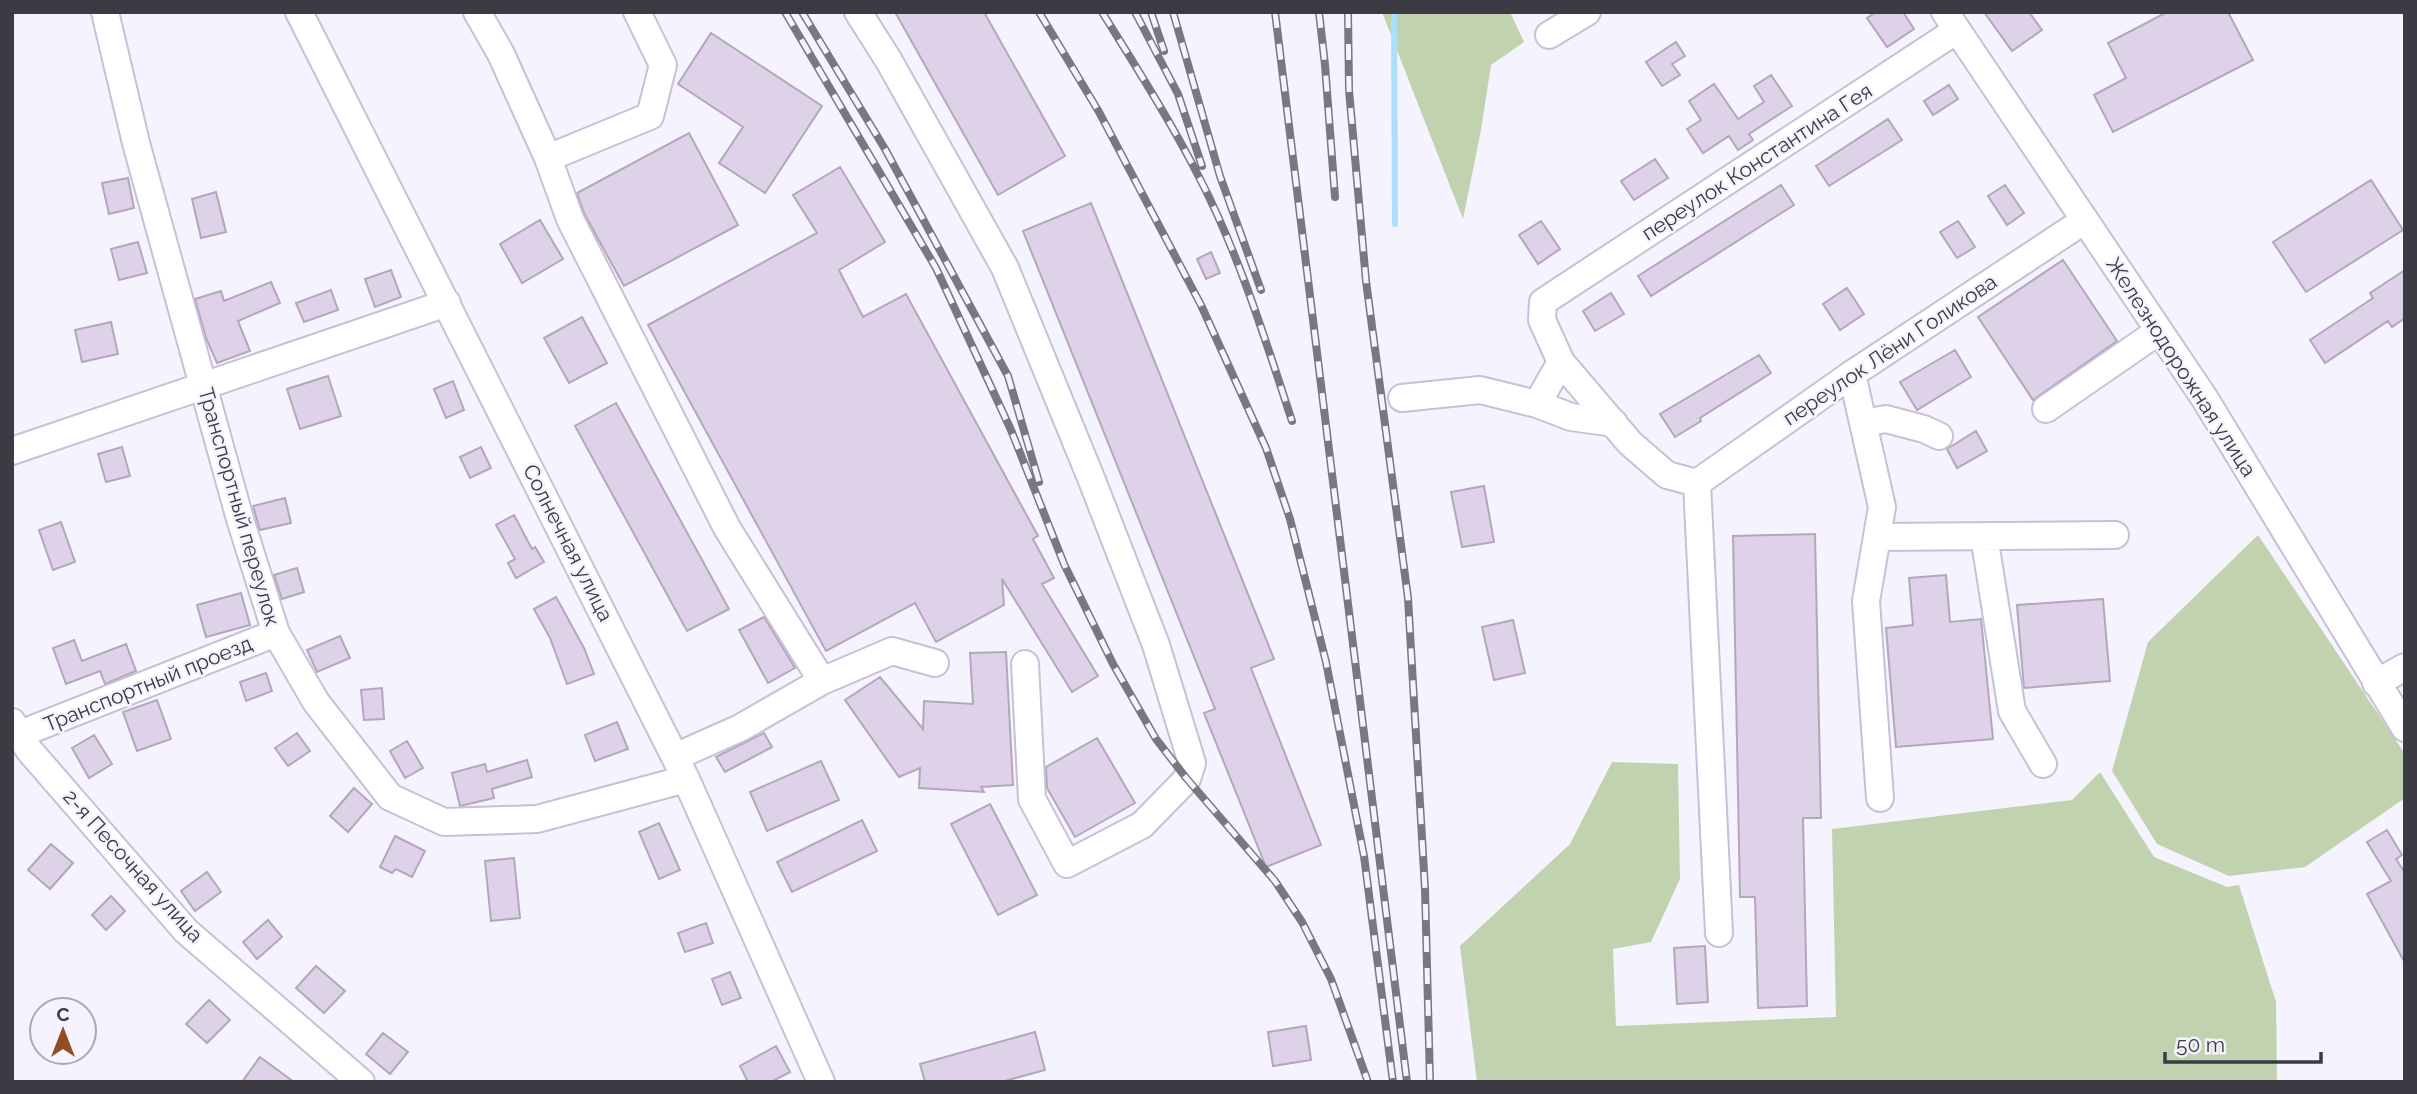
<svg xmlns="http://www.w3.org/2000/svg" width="2417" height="1094" viewBox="0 0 2417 1094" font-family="Raleway,sans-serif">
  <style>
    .green { fill: #c1d3ae }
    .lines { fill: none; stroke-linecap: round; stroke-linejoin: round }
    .stream { stroke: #abdffa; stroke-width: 6 }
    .building { fill: #ded2e8; stroke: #b3a7bc; stroke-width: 2 }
    .minor-casing { stroke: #c6c1d8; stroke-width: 30 }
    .minor { stroke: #fff; stroke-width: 26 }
    .rail-casing { stroke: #797780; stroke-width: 8 }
    .rail { stroke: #f5f3fd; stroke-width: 5; stroke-dasharray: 16; stroke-linecap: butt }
    .labels { text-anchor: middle; stroke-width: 5; stroke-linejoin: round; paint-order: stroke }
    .street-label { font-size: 21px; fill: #3c3a43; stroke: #f5f3fd }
  </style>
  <rect width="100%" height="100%" fill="#f5f3fd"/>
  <!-- green -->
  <path class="green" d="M1382,12H1510L1524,42L1491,65L1481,130L1463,219Z
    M2258,535L2405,754V798L2305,867L2229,876L2157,844L2112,771L2148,642Z
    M1612,762L1678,764L1680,879L1651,942L1613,949L1616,1026L1836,1017L1832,829L2072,800L2100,772L2154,857L2227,887L2239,885L2276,1002L2277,1082H1477L1460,946L1570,844Z"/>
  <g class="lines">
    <!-- stream -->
    <path class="stream" d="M1394,12L1395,224"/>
  </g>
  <!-- building -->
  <path class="building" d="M895,12H984L1065,156L998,195Z
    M1876,12H1903L1914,29L1887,47L1867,18Z
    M1984,12H2029L2042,30L2012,51Z
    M2167,12H2228L2253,60L2113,132L2094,95L2126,78L2108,43Z
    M711,33L822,106L765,193L719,163L743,127L678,84Z
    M1676,42L1685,56L1672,64L1680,75L1662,86L1646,62Z
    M1771,75L1792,106L1749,134L1753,140L1738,150L1729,136L1703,153L1687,129L1701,120L1689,101L1714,84L1738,119L1764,102L1754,86Z
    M1949,85L1958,99L1933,115L1924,101Z
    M1888,119L1902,140L1829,186L1816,166Z
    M689,133L738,225L624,286L584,213L577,193Z
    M1655,159L1668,178L1634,200L1621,181Z
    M840,167L885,242L839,270L863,317L906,294L1038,536L1033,539L1054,578L1042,584L1098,676L1072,692L1002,579L1004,605L936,642L915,603L826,651L648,325L817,233L793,195Z
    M128,178L134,208L109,214L102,183Z
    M2371,180L2403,230L2306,292L2273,242Z
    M1781,185L1794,205L1651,296L1638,276Z
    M2005,185L2024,213L2007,225L1988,196Z
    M216,192L226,232L201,238L192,199Z
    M1091,203L1274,659L1251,668L1321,845L1266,867L1204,713L1215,709L1023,231Z
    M540,220L563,259L522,283L500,244Z
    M1541,221L1560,249L1538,264L1519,235Z
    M1958,221L1975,247L1957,258L1940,232Z
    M138,242L147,273L119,280L111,249Z
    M1211,252L1220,273L1206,279L1197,259Z
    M2063,260L2117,341L2033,400L1978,317Z
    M391,270L401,297L375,307L365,279Z
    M2405,270V318L2392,327L2388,321L2325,363L2310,340L2373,298L2370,293Z
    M271,282L280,303L238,321L250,351L217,363L206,338L195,299L221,291L224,301Z
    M1847,288L1864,314L1840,330L1823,304Z
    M331,290L338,310L304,322L296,303Z
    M1611,293L1624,314L1595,331L1583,311Z
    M582,317L607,363L569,383L544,338Z
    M111,322L118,354L82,362L75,330Z
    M1955,350L1971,377L1917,410L1900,382Z
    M1759,355L1771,373L1700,418L1701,421L1675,437L1660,414Z
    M328,376L341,416L300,429L287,389Z
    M453,381L464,410L446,418L434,389Z
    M616,403L729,609L687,631L575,426Z
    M1976,431L1987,451L1957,468L1947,449Z
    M122,447L130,476L106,482L98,454Z
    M481,447L491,468L470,478L460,457Z
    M1484,486L1494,542L1462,547L1451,492Z
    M285,498L291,523L260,530L253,506Z
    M514,515L532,549L535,547L544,562L516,578L508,563L515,559L496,525Z
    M61,522L75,562L53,570L39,530Z
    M1815,534L1821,818H1803L1807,1006L1758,1008L1755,897H1740L1733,536Z
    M297,568L304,592L282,599L274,575Z
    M1946,575L1950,622L1981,619L1993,739L1896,747L1886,628L1913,625L1909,578Z
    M241,593L250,625L206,637L197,605Z
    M556,597L584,648L594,674L567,684L550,638L534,609Z
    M2103,599L2110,681L2024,688L2017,605Z
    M764,617L795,668L768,683L739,630Z
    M1513,620L1525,673L1494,680L1482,627Z
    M340,636L350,658L317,672L307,650Z
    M74,640L82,661L126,644L136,671L105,684L100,671L66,684L53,648Z
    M1006,652L1013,785L981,787L984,792L919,788L920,768L899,777L845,700L880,677L923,729L924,701L973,704L970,653Z
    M266,673L272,691L246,701L240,682Z
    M382,688L384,719L364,720L361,690Z
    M157,700L171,739L137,751L123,712Z
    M617,722L628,749L595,761L585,735Z
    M297,733L310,751L288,766L275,748Z
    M764,733L772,747L725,772L716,757Z
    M94,735L112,764L89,778L72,748Z
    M1097,738L1135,803L1075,837L1047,788L1046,767Z
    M407,741L423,768L405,778L390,751Z
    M527,760L532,777L492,789L494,798L460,806L452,773L485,764L487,772Z
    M821,761L839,800L767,831L750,792Z
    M354,788L372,804L348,832L330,816Z
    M990,804L1037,895L998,915L951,824Z
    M862,820L877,851L792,892L777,862Z
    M659,823L680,870L659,879L639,832Z
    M2387,830L2402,855L2396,859L2405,873V963L2367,894L2391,881L2367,842Z
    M395,836L425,851L412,877L396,869L392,873L380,867Z
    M51,844L73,863L50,889L28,870Z
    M514,858L520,918L491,921L485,861Z
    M207,872L221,892L195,911L181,891Z
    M111,896L125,911L106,930L92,915Z
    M268,920L282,937L257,959L243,942Z
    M706,923L713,943L685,952L678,933Z
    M1705,946L1708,1002L1677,1004L1674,948Z
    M316,966L345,991L324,1013L296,988Z
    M730,972L741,998L722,1005L712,979Z
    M209,1000L230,1020L207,1043L186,1024Z
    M1306,1026L1311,1060L1273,1066L1268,1032Z
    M1035,1032L1045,1070L1001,1082H925L920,1064Z
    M383,1033L408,1052L390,1074L366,1054Z
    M776,1046L790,1072L771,1082H748L740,1066Z
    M260,1057L294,1082H242Z"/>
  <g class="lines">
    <!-- minor casing -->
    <g class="minor-casing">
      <path id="minor" d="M105,12L136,143L240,519L276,633L316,702L390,797L444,822L537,819L686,779
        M299,12L686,779L821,1082
        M477,12L501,54L548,158L570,219L727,528L822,681L740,728L675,757
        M858,12L889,61L1005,268L1091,478L1156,645L1192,763L1187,779L1142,825L1067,864L1032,799L1025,664
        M1945,12L2205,399L2405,728
        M1549,35L1587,12
        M548,158L650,116L663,65L637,12
        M1561,362L1630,443L1667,475L1697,483
        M1852,374L1882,507L1866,601L1880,798
        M1402,398L1480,390L1537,404L1571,417L1614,423
        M1537,404L1561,362L1542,320L1543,302L1957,30
        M2046,409L2159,331
        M1863,423L1886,419L1924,429L1939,436
        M12,451L447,303
        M1697,483L1852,374L2085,220
        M1697,483L1719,933
        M1984,536L2012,711L2043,764
        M1877,537L2115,535
        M822,681L892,651L935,663
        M2376,683L2405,667
        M12,722L29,750L186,931L361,1082
        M20,734L276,633"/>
    </g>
    <!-- minor -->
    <use href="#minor" class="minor"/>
    <!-- rail casing -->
    <g class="rail-casing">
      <path id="rail" d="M785,12L936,268L1011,430L1064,564L1113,664L1156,739L1187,779L1275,881L1302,922L1331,979L1368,1082
        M802,12L885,149L1008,376L1039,482
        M1039,12L1099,112L1201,305L1266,448L1290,519L1326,662L1364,856L1393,1082
        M1102,12C1136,67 1170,120 1199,177C1239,254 1265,339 1292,421
        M1135,12L1178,94L1202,166
        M1151,12L1164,51
        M1173,12L1220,176L1261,290
        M1275,12L1407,1082
        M1319,12L1325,65L1335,197
        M1348,12L1349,90L1366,281L1408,598L1425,889L1430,1082"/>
    </g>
    <!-- rail -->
    <use href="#rail" class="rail"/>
  </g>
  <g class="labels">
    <!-- street labels -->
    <g class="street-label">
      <text transform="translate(1757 162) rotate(-33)" y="7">переулок Константина Гея</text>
      <text transform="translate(1890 350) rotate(-34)" y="7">переулок Лёни Голикова</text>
      <text transform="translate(2181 367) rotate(57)" y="7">Железнодорожная улица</text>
      <text transform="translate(239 507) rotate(74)" y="7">Транспортный переулок</text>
      <text transform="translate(568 543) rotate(63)" y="7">Солнечная улица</text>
      <text transform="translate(148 684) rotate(-22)" y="7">Транспортный проезд</text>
      <text transform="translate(133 866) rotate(48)" y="7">2-я Песочная улица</text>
    </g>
  </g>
  <!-- border -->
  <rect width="2417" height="1094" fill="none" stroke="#3c3a43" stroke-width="28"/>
  <!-- north arrow -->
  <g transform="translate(63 1031)"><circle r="33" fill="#f5f3fd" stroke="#aba9b3" stroke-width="2"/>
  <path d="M0-5L12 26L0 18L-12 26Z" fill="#934d25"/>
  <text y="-10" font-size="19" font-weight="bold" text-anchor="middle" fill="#3c3a43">С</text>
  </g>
  <!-- scale -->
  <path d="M2165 1052v10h156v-10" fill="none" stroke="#3c3a43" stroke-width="3.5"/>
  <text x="2176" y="1052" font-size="21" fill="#3c3a43" stroke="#f5f3fd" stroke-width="5" paint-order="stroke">50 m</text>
</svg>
